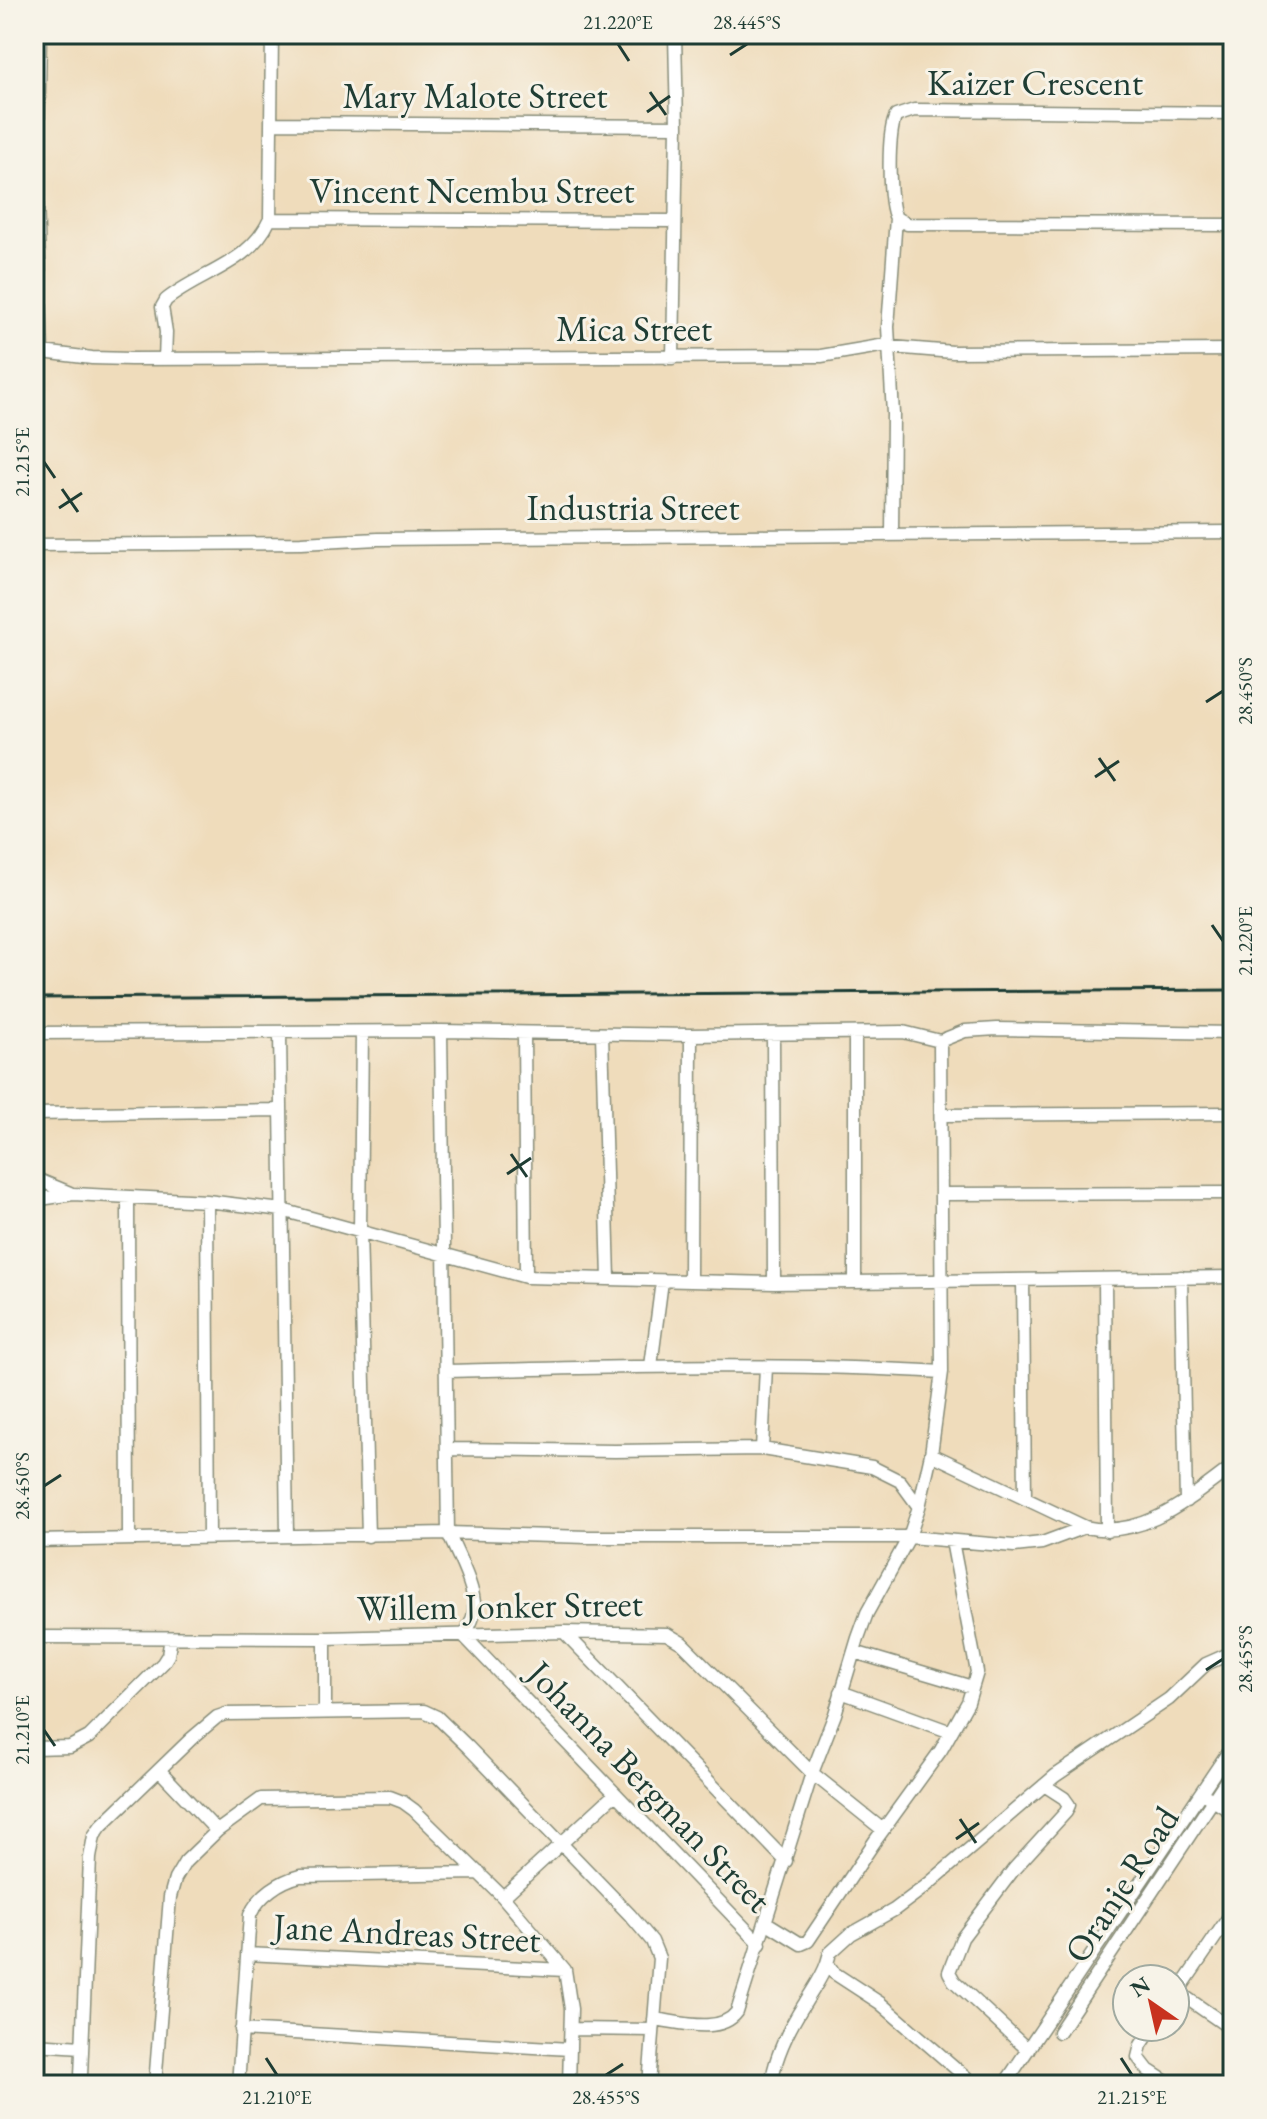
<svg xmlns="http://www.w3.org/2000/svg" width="1267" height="2119" viewBox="0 0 1267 2119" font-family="'EB Garamond',serif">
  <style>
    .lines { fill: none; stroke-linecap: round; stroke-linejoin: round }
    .minor-casing { stroke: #878c78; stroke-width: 15 }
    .minor { stroke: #fff; stroke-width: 12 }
    .rail { stroke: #1f3d34; stroke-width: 3 }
    .ticks { fill: none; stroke: #1f3d34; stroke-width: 3 }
    .labels { text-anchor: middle; stroke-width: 6; stroke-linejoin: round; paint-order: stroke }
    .street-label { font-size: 36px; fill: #1f3d34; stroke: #f7f3e8 }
    .neatline { fill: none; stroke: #1f3d34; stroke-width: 3 }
    .ticks-label { font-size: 20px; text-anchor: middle; fill: #1f3d34 }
  </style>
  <rect width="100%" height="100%" fill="#f7f3e8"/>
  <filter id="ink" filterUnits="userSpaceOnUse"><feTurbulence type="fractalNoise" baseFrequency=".0125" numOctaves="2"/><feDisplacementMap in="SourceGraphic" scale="16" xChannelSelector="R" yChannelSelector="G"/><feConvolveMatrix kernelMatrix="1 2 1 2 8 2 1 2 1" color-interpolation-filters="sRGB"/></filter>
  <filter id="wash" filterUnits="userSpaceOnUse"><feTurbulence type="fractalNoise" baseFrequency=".006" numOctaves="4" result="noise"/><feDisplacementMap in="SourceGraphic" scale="32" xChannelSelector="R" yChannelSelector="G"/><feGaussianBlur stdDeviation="1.8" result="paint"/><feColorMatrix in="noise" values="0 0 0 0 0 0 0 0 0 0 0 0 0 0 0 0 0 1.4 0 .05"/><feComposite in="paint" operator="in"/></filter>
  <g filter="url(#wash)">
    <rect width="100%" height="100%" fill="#efdcbb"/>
  </g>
  <g filter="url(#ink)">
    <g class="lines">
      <!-- minor casing -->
      <g class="minor-casing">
        <path id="minor" d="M40,34L37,200L42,351
          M1233,113L914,110L896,116C887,131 888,203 896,218L907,224L1233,225
          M272,123L677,126
          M270,219L675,221
          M34,351L92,358L131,359L821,356L880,346L953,352L1233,350
          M668,358H673L677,126L675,34
          M165,359L166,332L162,307L166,300C201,272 250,264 270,219L272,34
          M892,535L893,414L888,327L896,218
          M34,545L301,543L378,539L1233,532
          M441,1031L691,1035L903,1032L940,1041L965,1031L997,1029L1233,1033
          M362,1032L360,1231L368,1536
          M34,1033L441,1031L448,1533C457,1554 477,1590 474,1612C473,1621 468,1628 464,1636L760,1944
          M280,1034L287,1536
          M524,1034L526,1277
          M602,1034L609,1279
          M773,1034L774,1283
          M34,1114L279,1110
          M943,1115L1233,1113
          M34,1178L70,1193
          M943,1194L1233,1193
          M128,1197L129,1538
          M34,1200L73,1194L207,1201L282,1210L526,1277L774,1283L1233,1277
          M207,1201L209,1538
          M1181,1277L1186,1501
          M1105,1279L1107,1531
          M1023,1280L1025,1499
          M690,1281L691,1035
          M855,1282V1034
          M651,1366L662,1281
          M446,1371C611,1367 777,1362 942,1372
          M447,1449L615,1451L762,1449L766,1367
          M762,1449L872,1467L900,1481L919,1507
          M931,1454L1085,1527C1144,1540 1188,1499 1233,1466
          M34,1541L448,1533L588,1537H909L1014,1546L1042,1543L1085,1527
          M564,1632L786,1861
          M34,1637L325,1638L564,1632L667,1634L682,1643L812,1773L883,1830
          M854,1652L972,1687
          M841,1692L951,1732
          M325,1712V1638
          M34,1748L70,1747L89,1737L163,1663L168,1655L171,1638
          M160,1771L217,1831
          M1208,1797L1233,1813
          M503,1897L615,1794
          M767,1923L801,1944L808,1941L875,1841L941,1750L968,1702L977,1672L952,1541
          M247,1954L565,1970
          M1178,1992L1233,2030
          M1175,1996L1233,1911
          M654,2019C679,2022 720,2035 737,2012L812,1773L835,1714L858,1638L867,1613L909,1537L919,1507L931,1454L942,1372L940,1041
          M1153,2027L1141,2045L1138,2057L1148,2070L1171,2085
          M571,2029L653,2030
          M241,2030L570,2049
          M1059,2032L1233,1770
          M34,2044L82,2047
          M1028,2050L954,1981L949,1972L962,1938L1014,1869L1066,1812L1069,1805L1064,1798L1044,1785
          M83,2085L81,2076L90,1858L94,1836L101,1826L191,1739L217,1717L226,1714L424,1711L437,1717L468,1747L630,1915L652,1941L659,1958L649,2085
          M155,2085L170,1897L175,1879L185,1862L217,1831L261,1799L390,1797L403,1802L414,1810L503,1897L565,1970L571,2009L569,2085
          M238,2085L250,1915C259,1895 280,1881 300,1876L480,1873
          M771,2085C775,2055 789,2028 805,2003C813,1989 822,1978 827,1963
          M975,2085L880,2003L834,1973L827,1963L830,1953L851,1934L894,1910L926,1886L1055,1776L1169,1699L1206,1664L1233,1652
          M1004,2085L1233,1745"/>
      </g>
      <!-- minor -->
      <use href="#minor" class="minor"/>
      <!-- rail -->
      <path class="rail" d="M34,998L1233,990"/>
    </g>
  </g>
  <!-- ticks -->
  <path class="ticks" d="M618,44L629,61M730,55L747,44M650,92L666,115M647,112L670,96M44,462L55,478M62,489L78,512M59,508L82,493M1206,702L1223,691M1099,758L1115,781M1095,777L1119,761M1212,925L1223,941M511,1154L527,1177M507,1174L531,1158M44,1486L61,1475M1206,1670L1223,1659M44,1730L55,1746M960,1819L976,1843M956,1839L979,1823M266,2058L277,2075M1121,2058L1132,2075M606,2075L623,2064"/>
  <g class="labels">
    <!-- street labels -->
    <g class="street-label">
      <text x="1035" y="95">Kaizer Crescent</text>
      <text x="475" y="108">Mary Malote Street</text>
      <text x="472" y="203">Vincent Ncembu Street</text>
      <text x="634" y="341">Mica Street</text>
      <text x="633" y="520">Industria Street</text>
      <text transform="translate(500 1605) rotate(-1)" y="13">Willem Jonker Street</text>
      <text transform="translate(650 1786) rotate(46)" y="13">Johanna Bergman Street</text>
      <text transform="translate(1121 1884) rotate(-57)" y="13">Oranje Road</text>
      <text transform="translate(407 1932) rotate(3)" y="13">Jane Andreas Street</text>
    </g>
  </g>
  <!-- margin -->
  <rect width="1267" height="2119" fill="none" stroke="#f7f3e8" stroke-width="88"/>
  <!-- north arrow -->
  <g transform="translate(1151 2003) rotate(326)"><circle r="38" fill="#f7f3e8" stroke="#a1aaa0" stroke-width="2"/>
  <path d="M0-6L14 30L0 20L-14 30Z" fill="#c8321e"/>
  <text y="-12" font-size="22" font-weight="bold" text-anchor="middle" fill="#1f3d34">N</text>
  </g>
  <rect x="44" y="44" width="1179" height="2031" class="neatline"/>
  <g class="ticks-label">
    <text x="618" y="29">21.220°E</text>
    <text x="747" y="29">28.445°S</text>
    <text transform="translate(22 462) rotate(-90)" y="7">21.215°E</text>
    <text transform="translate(1245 691) rotate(-90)" y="7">28.450°S</text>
    <text transform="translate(1245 941) rotate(-90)" y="7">21.220°E</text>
    <text transform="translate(22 1486) rotate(-90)" y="7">28.450°S</text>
    <text transform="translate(1245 1659) rotate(-90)" y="7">28.455°S</text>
    <text transform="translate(22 1730) rotate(-90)" y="7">21.210°E</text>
    <text x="277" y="2104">21.210°E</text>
    <text x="606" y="2104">28.455°S</text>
    <text x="1132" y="2104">21.215°E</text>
  </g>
</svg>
